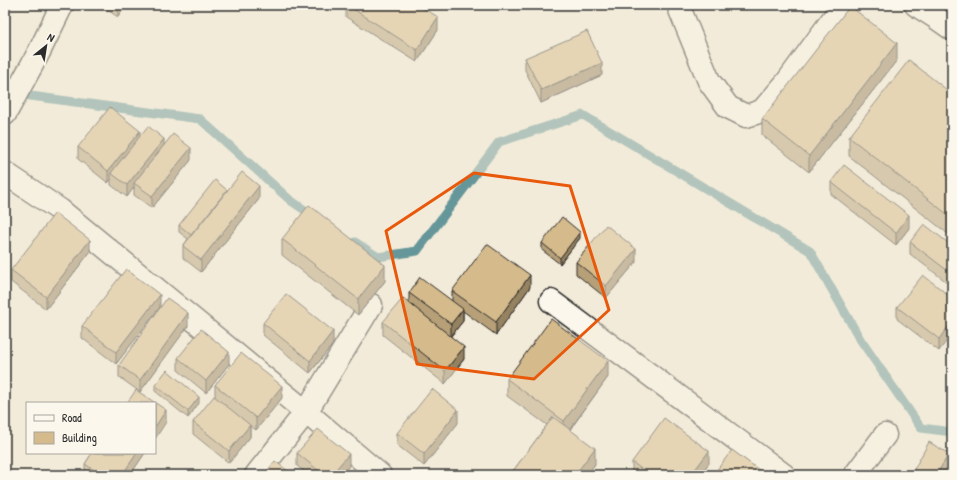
<svg xmlns="http://www.w3.org/2000/svg" width="957" height="480" viewBox="0 0 957 480" font-family="'Patrick Hand',sans-serif">
  <style>
    .lines { fill: none; stroke-linecap: round; stroke-linejoin: round }
    .stream { stroke: #659699; stroke-width: 9 }
    .minor-casing { stroke: #2b2b2b; stroke-width: 25 }
    .minor { stroke: #fbf7ec; stroke-width: 22 }
    .wall { fill: #b7a078; stroke: #2b2b2b }
    .shaded-wall { fill: #958261; stroke: #2b2b2b }
    .building { fill: #d5ba8b; stroke: #2b2b2b }
    .marked { fill: none; stroke: #e8590c; stroke-width: 3; stroke-linejoin: round }
  </style>
  <rect width="100%" height="100%" fill="#f3ebd9"/>
  <filter id="ink" filterUnits="userSpaceOnUse"><feTurbulence type="fractalNoise" baseFrequency=".025" numOctaves="2"/><feDisplacementMap in="SourceGraphic" scale="8" xChannelSelector="R" yChannelSelector="G"/><feConvolveMatrix kernelMatrix="1 2 1 2 8 2 1 2 1" color-interpolation-filters="sRGB"/></filter>
  <g filter="url(#ink)">
    <g class="lines">
      <!-- stream -->
      <path class="stream" d="M5,88L16,94L200,119L290,200L315,217
        M355,242L378,257L417,251L499,142L583,115L810,251L860,339L921,428L952,432"/>
      <!-- minor casing -->
      <g class="minor-casing">
        <path id="minor" d="M678,5L709,81L728,107L746,116L762,111L787,82L843,5
          M916,5L935,17L952,29
          M5,114L39,52L62,5
          M5,173L60,210L306,412L380,475
          M551,301L784,475
          M256,475L306,412L371,305
          M855,475L885,435"/>
      </g>
      <!-- minor -->
      <use href="#minor" class="minor"/>
    </g>
    <!-- wall -->
    <path class="wall" d="M103,5H126L118,17L103,7Z
      M346,5L438,30L417,62L346,17Z
      M525,58L602,75L541,103L525,70Z
      M897,60L809,172L762,135V119Z
      M952,94V237L849,156V137Z
      M140,136L164,146L191,160L152,208L134,195V187L127,197L111,185V179L108,183L78,159V147Z
      M831,182L909,228L896,245L831,194Z
      M227,190L259,199L201,272L183,258V246L188,239L179,232V225Z
      M580,238L560,264L542,250V243Z
      M282,239L385,281L358,315L282,255Z
      M910,242L952,246V286L910,254Z
      M90,252L46,309L11,282V270Z
      M576,262H636L606,298L576,274Z
      M530,287L496,335L463,311V321L451,336L464,359L445,384L383,335V322L409,303V293L452,301V291Z
      M952,298L939,351L897,319V307Z
      M160,307L116,364L82,338V326Z
      M263,323L333,344L310,373L263,335Z
      M188,326L140,392L119,377V365Z
      M178,358L229,364L206,393L178,370Z
      M608,377L570,430L595,464L587,475H510L547,425L507,396V379Z
      M155,385L199,403L188,418L155,391Z
      M215,385L282,398L256,430L250,426V437L229,463L193,434V422L215,397Z
      M458,423L424,466L397,445V433Z
      M92,453H145L130,475H85V464Z
      M297,453L349,466L341,475H309L297,466Z
      M632,462L709,463L700,475H632Z"/>
    <!-- shaded-wall -->
    <path class="shaded-wall" d="M122,5H126L118,17V10Z
      M438,17V30L417,62V50Z
      M897,43V60L809,172V156Z
      M602,63V75L541,103V90Z
      M140,131V143L111,173V179L108,183V171Z
      M164,139V151L134,183V187L127,197V185Z
      M191,148V160L152,208V196Z
      M259,186V199L201,272V260Z
      M909,215V228L896,245V233Z
      M580,232V238L560,264V258Z
      M90,240V252L46,309V297Z
      M636,249V262L606,298V286Z
      M385,265V281L358,315V299Z
      M530,275V287L496,335V322Z
      M160,295V307L116,364V352Z
      M463,309V321L451,336V324Z
      M188,313V326L140,392V380Z
      M952,322V334L939,351V339Z
      M333,331V344L310,373V361Z
      M464,347V359L445,384V371Z
      M229,352V364L206,393V381Z
      M608,361V377L564,437V421Z
      M282,386V398L256,430V418Z
      M199,397V403L188,418V411Z
      M166,410V422L155,439V427Z
      M458,410V423L424,466V454Z
      M250,425V437L229,463V451Z
      M595,448V464L587,475H575Z
      M709,451V463L700,475H691Z
      M137,453H145L130,475H122Z
      M349,454V466L341,475H331Z
      M949,454V466L943,475H936Z"/>
    <!-- building -->
    <path class="building" d="M110,5H122L118,10Z
      M347,5H418L438,17L417,50Z
      M850,6L897,43L809,156L762,119Z
      M587,31L602,63L541,90L525,58Z
      M909,60L952,94V218L849,137Z
      M110,107L140,131L108,171L78,147Z
      M148,126L164,139L127,185L111,173Z
      M173,134L191,148L152,196L134,183Z
      M844,165L909,215L896,233L831,182Z
      M242,172L259,186L201,260L183,246Z
      M215,180L227,190L191,235L179,225Z
      M309,205L385,265L358,299L282,239Z
      M55,213L90,240L46,297L11,270Z
      M562,217L580,232L560,258L542,243Z
      M924,224L952,246V274L910,242Z
      M606,225L636,249L606,286L576,262Z
      M487,244L530,275L496,322L452,291Z
      M126,269L160,295L116,352L82,326Z
      M923,275L952,298V322L939,339L897,307Z
      M420,277L463,309L451,324L409,293Z
      M286,294L333,331L310,361L263,323Z
      M167,298L188,313L140,380L119,365Z
      M403,298L464,347L445,371L383,322Z
      M551,319L608,361L564,421L507,379Z
      M201,329L229,352L206,381L178,358Z
      M241,353L282,386L256,418L215,385Z
      M167,370L199,397L188,411L155,385Z
      M432,389L458,410L424,454L397,433Z
      M136,390L166,410L155,427V403H127Z
      M214,396L250,425L229,451L193,422Z
      M553,417L595,448L575,475H510Z
      M664,418L709,451L691,475H649L632,462Z
      M318,429L349,454L331,475H324L297,453Z
      M929,442L949,454L936,475H911Z
      M732,450L766,475H713Z
      M92,453H137L122,475H101L85,464Z
      M275,461L293,475H264Z
      M952,461V475H943Z"/>
  </g>
  <!-- marked area -->
  <path d="M0 0H957V480H0ZM474,173L570,186L609,310L534,379L417,364L386,231Z" fill="#f3ebd9" fill-opacity=".55" fill-rule="evenodd"/>
  <path class="marked" d="M474,173L570,186L609,310L534,379L417,364L386,231Z"/>
  <!-- margin -->
  <rect width="957" height="480" fill="none" stroke="#fbf7ec" stroke-width="20"/>
  <rect x="10" y="10" width="937" height="460" fill="none" stroke="#2b2b2b" stroke-width="1.5" filter="url(#ink)"/>
  <!-- legend -->
  <rect x="26" y="402" width="130" height="52" fill="#fbf7ec" stroke="#a8a59f"/>
  <rect x="34" y="415" width="20" height="6" fill="#fbf7ec" stroke="#a8a59f"/>
  <text x="62" y="422" font-size="12" fill="#2b2b2b">Road</text>
  <rect x="34" y="432" width="20" height="12" fill="#d5ba8b" stroke="#a8a59f"/>
  <text x="62" y="442" font-size="12" fill="#2b2b2b">Building</text>
  <!-- north arrow -->
  <g transform="translate(46 46) rotate(30)" stroke="#fbf7ec" stroke-width="3" paint-order="stroke">
  <path d="M0-3L7 15L0 10L-7 15Z" fill="#2b2b2b"/>
  <text y="-6" font-size="11" font-weight="bold" text-anchor="middle" fill="#2b2b2b">N</text>
  </g>
</svg>
